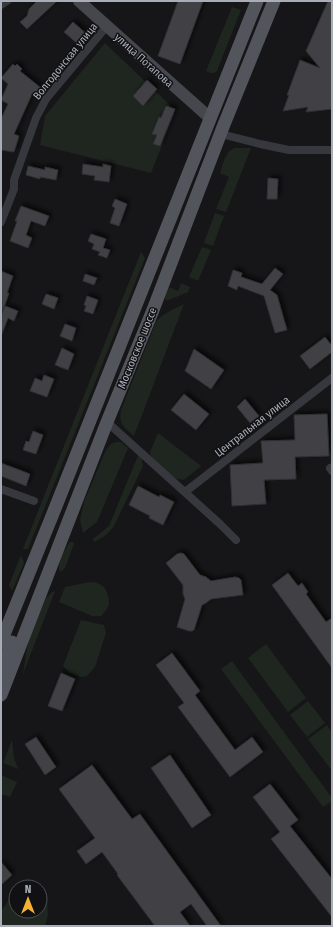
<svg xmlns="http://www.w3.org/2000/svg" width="333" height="927" viewBox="0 0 333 927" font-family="'Fira Sans Condensed',sans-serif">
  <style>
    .green { fill: #1e261f }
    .building { fill: #404145; stroke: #303034; filter: url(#shadow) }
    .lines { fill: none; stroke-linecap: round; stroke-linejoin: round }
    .street { stroke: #37383d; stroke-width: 8 }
    .secondary { stroke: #45474d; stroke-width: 12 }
    .primary { stroke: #53555c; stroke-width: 13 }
    .labels { text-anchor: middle; stroke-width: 3; stroke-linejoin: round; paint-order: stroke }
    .street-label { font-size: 11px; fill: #a8adb8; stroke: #111113 }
  </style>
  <defs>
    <filter id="shadow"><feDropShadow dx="3" dy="-3" stdDeviation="2" flood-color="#0009"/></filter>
  </defs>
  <rect width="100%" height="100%" fill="#161618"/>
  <!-- green -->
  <path class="green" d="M232,7L241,10L217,71C213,75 211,73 206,71Z
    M105,43L170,105L174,115L151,173L40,145L45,116Z
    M235,148H251L226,212L216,209L229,177L220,173C223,165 225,151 235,148Z
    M215,213L224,216L213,246L204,243Z
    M202,247L211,250L198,281L189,277Z
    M141,252L145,258L28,549H23Z
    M181,283L190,287L188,292L169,300H166L165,297L169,287L178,291Z
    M184,304L134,436C124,427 118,424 121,410L156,322C163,313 174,309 184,304Z
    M158,433L201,466L184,480L173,478L151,459L150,452Z
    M116,442H121L128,448L97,522L83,533L80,520L84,502L106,450L111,444Z
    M139,453L141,456L143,466L114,526C109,533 103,538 94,542L93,539L109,526Z
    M70,542H73L74,544L65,568L63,570L60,572C56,564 64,552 68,545Z
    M21,555L24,563L12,591L9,585Z
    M90,582C100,582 107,587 108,597C109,598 109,603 109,604C108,608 104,613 101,616H92L59,602L65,587Z
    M55,591L23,674L28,642L46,598L52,592Z
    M81,620L104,625L106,633L95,667L87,676L81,677L70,673L63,666Z
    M266,644L306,698L288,712L248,658Z
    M232,661L332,798V801L323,807L221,669Z
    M308,701L325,723L307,737L290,715Z
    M327,725L332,732V771L308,739Z
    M12,740L14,758L18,769L3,763Z
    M1,775L17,782L10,797L1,794Z
    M16,892V911H40V894L47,902L48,915L45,926H1V911L7,903L13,893Z"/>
  <!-- building -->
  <path class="building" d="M37,1H57L27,29L20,22L27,16L29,9Z
    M178,1H203L180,64L158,56Z
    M328,1H332V109L306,112L308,107L283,111L289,95H287L300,60L320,68L306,51Z
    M73,22L89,36L80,46L64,32Z
    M13,64L15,66L17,64L22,69L20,71L41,88L35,96L32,94L14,134L19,136L14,152L1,150V119L8,104L1,100L8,84L1,78Z
    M147,80L157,89L143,106L133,96Z
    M166,106L175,109L160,146L153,144L157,135L152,134L159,117L161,118Z
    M83,164L103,167V164L111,166L109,182L94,180L95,176L82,174Z
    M28,166L45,170V167L58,170L56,180L40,177V179L26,175Z
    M268,178L278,179L277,199H267Z
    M115,199L127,204L119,226L110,223L115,208L112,206Z
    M21,206L49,216L45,226L31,221L26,235L32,238L28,248L10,241L17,221H15Z
    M91,234L106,239L103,248L110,250L107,258L98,255L100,252L92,249L94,244L88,241Z
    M275,268L283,274L270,290L277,295L287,330L275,333L264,296L238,286L237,290L228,286L233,270L242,273L241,277L262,284Z
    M1,271L13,276L7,293H9L2,313Z
    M85,274L97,278L94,285L83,281Z
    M46,294L58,298L54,309L42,304Z
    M87,296L98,300L93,314L84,311L86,306L84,305Z
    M5,306L18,311L14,321L8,318L2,334L1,316Z
    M65,324L76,328L72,341L60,336Z
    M325,337L332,346V352L310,369L300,356Z
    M62,348L74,354L68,370L55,365Z
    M194,349L224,370L211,389L185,371Z
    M44,375L54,379L47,397L30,391L35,378L42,381Z
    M184,394L209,414L196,430L171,410Z
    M245,399L259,416L250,423L237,407Z
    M327,414L329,456L295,457L296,479L264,480L266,504L232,506L230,465L263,463L261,441L295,440L294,415Z
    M33,431L43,435L36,454L23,450L26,441L29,442Z
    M1,463L30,474L26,486L1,476Z
    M138,486L159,497L160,495L174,502L163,525L149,518L150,516L129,505Z
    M181,553L184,554L200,575L206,577L211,581L235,577L239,578L241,580L243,595L211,599L206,603L202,605L194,630L192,631H189L177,627L185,599L183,594V585L166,563L177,554Z
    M288,573L298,586L302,583L308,592L306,594L326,622L332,618V668L272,585Z
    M172,653L200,691L195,695L235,750L252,737L263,752L230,777L178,707L184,703L156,665Z
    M61,673L75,679L62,711L48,706Z
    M36,737L56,767L45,775L25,744Z
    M170,755L211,815L192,828L151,768Z
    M92,765L132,819L140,814L221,926H207L191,904L180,912L190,926H155L117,875L118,874L102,852L86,864L77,851L95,838L59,789Z
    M270,784L298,820L290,826L332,879V917L271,839L280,832L253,797Z
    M1,862L12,875L1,885Z"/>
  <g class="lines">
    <!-- street -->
    <path class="street" d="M1,5L7,1
      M221,134L260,144L289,150H332
      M1,222L14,189V180L36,118L46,99L86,51L107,26
      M107,422L220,524L236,540
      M330,468L332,471
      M1,489L34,501
      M185,492L332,378"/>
    <!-- secondary -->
    <path class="secondary" d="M79,1L210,118"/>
    <!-- primary -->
    <path class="primary" d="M1,642L56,506L257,1
      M1,670L12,642
      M1,695L107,422L153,310L223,127L274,1"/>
  </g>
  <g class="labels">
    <!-- street labels -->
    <g class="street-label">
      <text transform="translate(144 60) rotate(42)" y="4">улица Потапова</text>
      <text transform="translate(65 61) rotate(-51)" y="4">Волгодонская улица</text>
      <text transform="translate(137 348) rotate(-68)" y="4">Московское шоссе</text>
      <text transform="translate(252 426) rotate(-38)" y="4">Центральная улица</text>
    </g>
  </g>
  <!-- border -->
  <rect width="333" height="927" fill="none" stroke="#a8adb8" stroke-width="4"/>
  <!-- north arrow -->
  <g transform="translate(28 899)"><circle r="19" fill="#111113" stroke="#4d4f55"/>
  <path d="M0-3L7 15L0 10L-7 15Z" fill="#f2b134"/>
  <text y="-6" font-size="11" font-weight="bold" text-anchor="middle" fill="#a8adb8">N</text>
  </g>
</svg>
